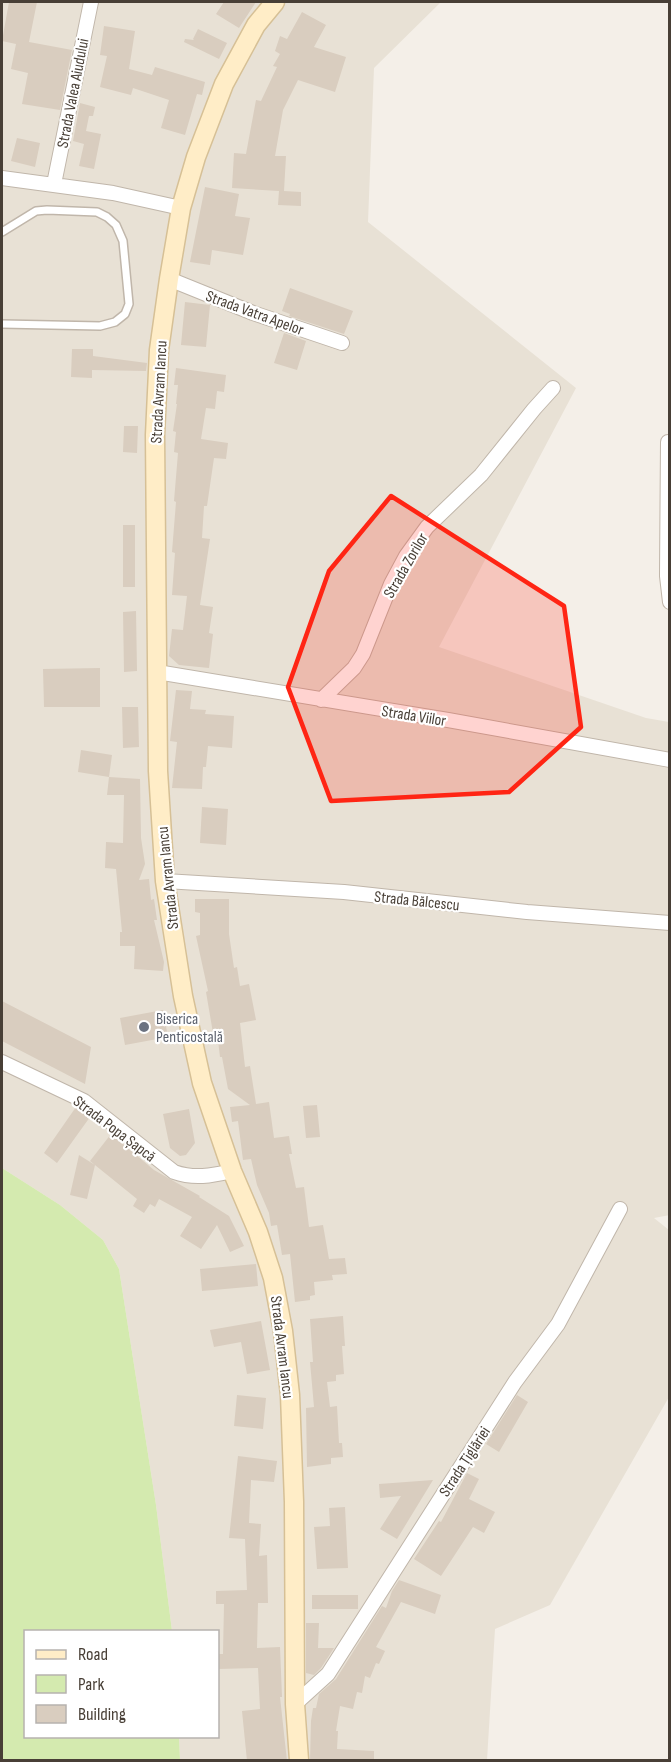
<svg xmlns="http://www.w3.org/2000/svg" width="671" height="1762" viewBox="0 0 671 1762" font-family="'Sofia Sans Condensed',sans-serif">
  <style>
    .residential { fill: #e8e1d5 }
    .green { fill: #d4eaaf }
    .building { fill: #d9cdbf }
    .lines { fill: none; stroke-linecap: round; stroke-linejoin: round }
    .service-casing { stroke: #c0b6aa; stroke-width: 10 }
    .minor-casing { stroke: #c0b6aa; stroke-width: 16 }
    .secondary-casing { stroke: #d6c096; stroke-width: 21 }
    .service { stroke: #fff; stroke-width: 7 }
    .minor { stroke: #fff; stroke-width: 14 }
    .secondary { stroke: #ffedc7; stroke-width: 18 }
    .marked { fill: #ff2514; fill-opacity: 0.2; stroke: #ff2514; stroke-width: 4.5; stroke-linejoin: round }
    .worship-dot { fill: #6b7280; stroke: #fff; stroke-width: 2 }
    .labels { text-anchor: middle; stroke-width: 4.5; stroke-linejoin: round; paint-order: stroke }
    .street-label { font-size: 16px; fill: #483f36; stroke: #fff }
    .worship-label { font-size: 16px; fill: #5b616d; stroke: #fff; text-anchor: start }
  </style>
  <rect width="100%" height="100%" fill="#f4efe8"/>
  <!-- residential -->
  <path class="residential" d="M2,2H441L374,68L368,222L576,388L439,647L646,718L669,722L670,1215L654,1218L669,1230V1397L550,1605L495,1629L487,1760H180L179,1737L218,1736V1632L172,1631L156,1505L119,1269L103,1240L60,1205L2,1168Z"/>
  <!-- green -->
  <path class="green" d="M2,1168L60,1205L103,1240L119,1269L156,1505L172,1631L26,1632V1736L179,1737L180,1760H2Z"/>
  <!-- building -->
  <path class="building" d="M9,2H37L29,42L72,50L60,110L22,104L28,73L11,69L16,44L2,41Z
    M224,2H256L239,28L216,14Z
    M302,12L326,25L314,47L346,57L335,92L298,80L283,110L275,156H286L284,191L301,192V206L278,205L279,191L232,188L234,153L246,154L256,100L261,101L277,67L273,66L280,54L275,51L280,36L287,39Z
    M104,26L135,31L129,69L152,75L155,67L205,82L202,95L197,94L185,135L161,128L169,100L133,88L131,95L100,87L107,56L100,55Z
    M198,29L227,43L219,59L184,42L185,39L194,40L193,39Z
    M80,103L95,107L93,116H89L86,131L101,134L94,169L79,166L84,144L73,141Z
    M17,138L40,143L35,167L11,161Z
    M205,187L239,194L235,216L250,218L243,255L212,250L210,265L190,262Z
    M290,288L353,311L344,334L289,316L290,314L282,311Z
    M185,302L210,305L206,347L181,345Z
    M284,333L306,341L297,370L274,363Z
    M72,349H93V356L147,363L146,371L92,370V378L71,377Z
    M176,368L226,375L224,392L217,391L215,409L206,408L201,439L228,443L226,459L214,458L207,506H204L202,538L210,539L200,605L213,607L209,633L213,634L209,668L179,665L169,656L172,629L183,630L187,596L172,595L175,553L172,552L176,502L174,501L178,453L174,452L176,432L173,431L177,404H176L178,385H174Z
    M124,426H138L137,453L123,452Z
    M123,525H135V587H123Z
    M136,611L137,671L124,672L123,612Z
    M100,668V707H44L43,669Z
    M176,690L192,691L190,709L206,710L205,714L234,716L232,748L208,746L206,767H203L202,789L172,788L177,742L170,741Z
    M122,707H138L139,747L123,748Z
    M81,750L112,755L109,777L78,772Z
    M109,777L140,779L141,838L145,864L139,880L149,879L151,900L154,899L157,920H154L164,962L163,971L134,969L135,946H120V932H122L116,869L105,868L106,842L123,843L124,795H107Z
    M202,807L228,809L226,845L200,843Z
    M195,899H229V934L234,968L237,967L240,986L249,984L256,1020L240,1023L245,1067L250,1066L256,1104L269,1102L274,1138L289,1136L292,1154H289L296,1188L304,1187L309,1227L323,1225L329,1259L345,1258L347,1274L332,1275L333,1280L314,1282L315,1295L310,1296V1300L295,1302L290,1254L282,1255L277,1225L271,1226L269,1213L257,1185L251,1159L243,1160L238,1121L232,1122L230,1107L250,1105L228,1089L222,1057H220L217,1032L213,1033L206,992L208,991L196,936L200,935V913L195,912Z
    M2,1001L91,1047L85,1084L2,1041Z
    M163,1010L168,1037L125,1045L120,1018Z
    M317,1105L320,1137L306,1138L303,1106Z
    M76,1107L90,1117L57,1163L44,1153Z
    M189,1109L195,1143L186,1155L180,1156L170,1148L163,1114Z
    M111,1134L154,1170L200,1196L199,1197L229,1216L244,1246L230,1252L217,1225L201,1249L180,1236L192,1217L159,1199L155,1207L150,1204L144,1213L133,1206L137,1199L90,1161Z
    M79,1155L95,1165L87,1199L70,1195Z
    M256,1264L258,1286L202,1291L200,1269Z
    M343,1316L345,1346H342L344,1374L336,1375V1381L327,1382L330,1407L337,1406L339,1443H342L343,1457L331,1458V1464L307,1467L306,1408L314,1407L310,1362H313L310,1319Z
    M261,1321L270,1370L247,1374L241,1342L214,1347L210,1330Z
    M237,1395L266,1398L263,1429L234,1426Z
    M517,1395L528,1402L499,1452L486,1444Z
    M238,1456L277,1461L274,1482L251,1480L249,1523L261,1524L259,1556L267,1555L268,1603H258L257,1648L280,1647L282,1697H280L287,1761H247L242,1711L260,1709L258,1668L218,1669V1654H223L224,1604H216V1591L247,1590L245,1539L229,1538Z
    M467,1473L479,1479L469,1499L495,1512L484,1533L473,1527L441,1576L414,1559L439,1521L441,1522Z
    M433,1480L397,1539L380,1529L401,1496L380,1498L379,1484Z
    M345,1507L348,1568L317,1569L314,1527L330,1526L329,1508Z
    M399,1580L441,1595L435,1614L401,1602L376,1647L385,1651L379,1664L376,1663L370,1678L365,1676L362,1693L357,1692L353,1709L340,1706L336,1731H338L337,1749L374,1751V1761H310L311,1721L313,1708H316L319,1694L336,1679L382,1606L386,1608L392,1591Z
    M312,1595H358V1609H312Z
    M306,1623H319L318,1648H334L321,1668L314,1675L306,1673Z"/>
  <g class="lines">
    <!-- service casing -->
    <g class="service-casing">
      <path id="service" d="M2,232L36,211L47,210L97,212L107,217L116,225L123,241L129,304L125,314L115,322L100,326L2,324"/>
    </g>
    <!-- minor casing -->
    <g class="minor-casing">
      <path id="minor" d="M2,178L113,193L181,208
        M54,184L91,2
        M169,279L253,313L342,343
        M668,442L667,576L670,602
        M157,672L448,720L670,760
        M321,700L354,668L363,654L391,584L406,556L427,527L481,475L534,409L553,388
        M165,881L344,892L527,912L670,923
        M2,1062L84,1101L174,1172C194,1179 211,1176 232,1171
        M295,1704L328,1674L515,1382L558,1324L620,1209"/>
    </g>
    <!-- secondary casing -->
    <g class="secondary-casing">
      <path id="secondary" d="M275,2L256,25L224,84L196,157L181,208L169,279L159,350L155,435L158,771L165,881L183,996L202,1083L232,1171L258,1232L273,1278L283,1331L290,1395L294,1502L295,1704L299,1760"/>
    </g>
    <!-- service -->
    <use href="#service" class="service"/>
    <!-- minor -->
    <use href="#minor" class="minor"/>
    <!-- secondary -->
    <use href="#secondary" class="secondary"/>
  </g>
  <!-- marked area -->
  <path class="marked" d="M391,496L564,606L581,727L509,792L331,801L288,687L329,571Z"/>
  <!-- markers -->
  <circle class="worship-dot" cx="144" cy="1027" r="6"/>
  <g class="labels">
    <!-- street labels -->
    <g class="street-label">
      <text transform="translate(72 93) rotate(-79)" y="6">Strada Valea Aiudului</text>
      <text transform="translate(255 312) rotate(20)" y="6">Strada Vatra Apelor</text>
      <text transform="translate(158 392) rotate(-87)" y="6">Strada Avram Iancu</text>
      <text transform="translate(405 565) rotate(-60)" y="6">Strada Zorilor</text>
      <text transform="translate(414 715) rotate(9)" y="6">Strada Viilor</text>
      <text transform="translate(167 878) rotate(-96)" y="6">Strada Avram Iancu</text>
      <text transform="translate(417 900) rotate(6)" y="6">Strada Bălcescu</text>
      <text transform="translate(115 1128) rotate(37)" y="6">Strada Popa Șapcă</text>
      <text transform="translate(283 1347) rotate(83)" y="6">Strada Avram Iancu</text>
      <text transform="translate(464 1461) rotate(-57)" y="6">Strada Țiglăriei</text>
    </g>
    <!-- worship labels -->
    <g class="worship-label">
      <text x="156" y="1024">Biserica<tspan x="156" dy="18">Penticostală</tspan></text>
    </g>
  </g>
  <!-- border -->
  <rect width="671" height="1762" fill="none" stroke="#483f36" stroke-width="6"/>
  <!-- legend -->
  <rect x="24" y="1630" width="195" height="108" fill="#ffffff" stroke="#b6b2af" stroke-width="1.5"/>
  <rect x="36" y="1650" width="30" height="9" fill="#ffedc7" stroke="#b6b2af" stroke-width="1.5"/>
  <text x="78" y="1660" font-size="18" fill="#483f36">Road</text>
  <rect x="36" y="1675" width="30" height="18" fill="#d4eaaf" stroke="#b6b2af" stroke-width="1.5"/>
  <text x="78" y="1690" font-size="18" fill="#483f36">Park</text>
  <rect x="36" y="1705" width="30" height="18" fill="#d9cdbf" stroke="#b6b2af" stroke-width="1.5"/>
  <text x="78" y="1720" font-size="18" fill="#483f36">Building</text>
</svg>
